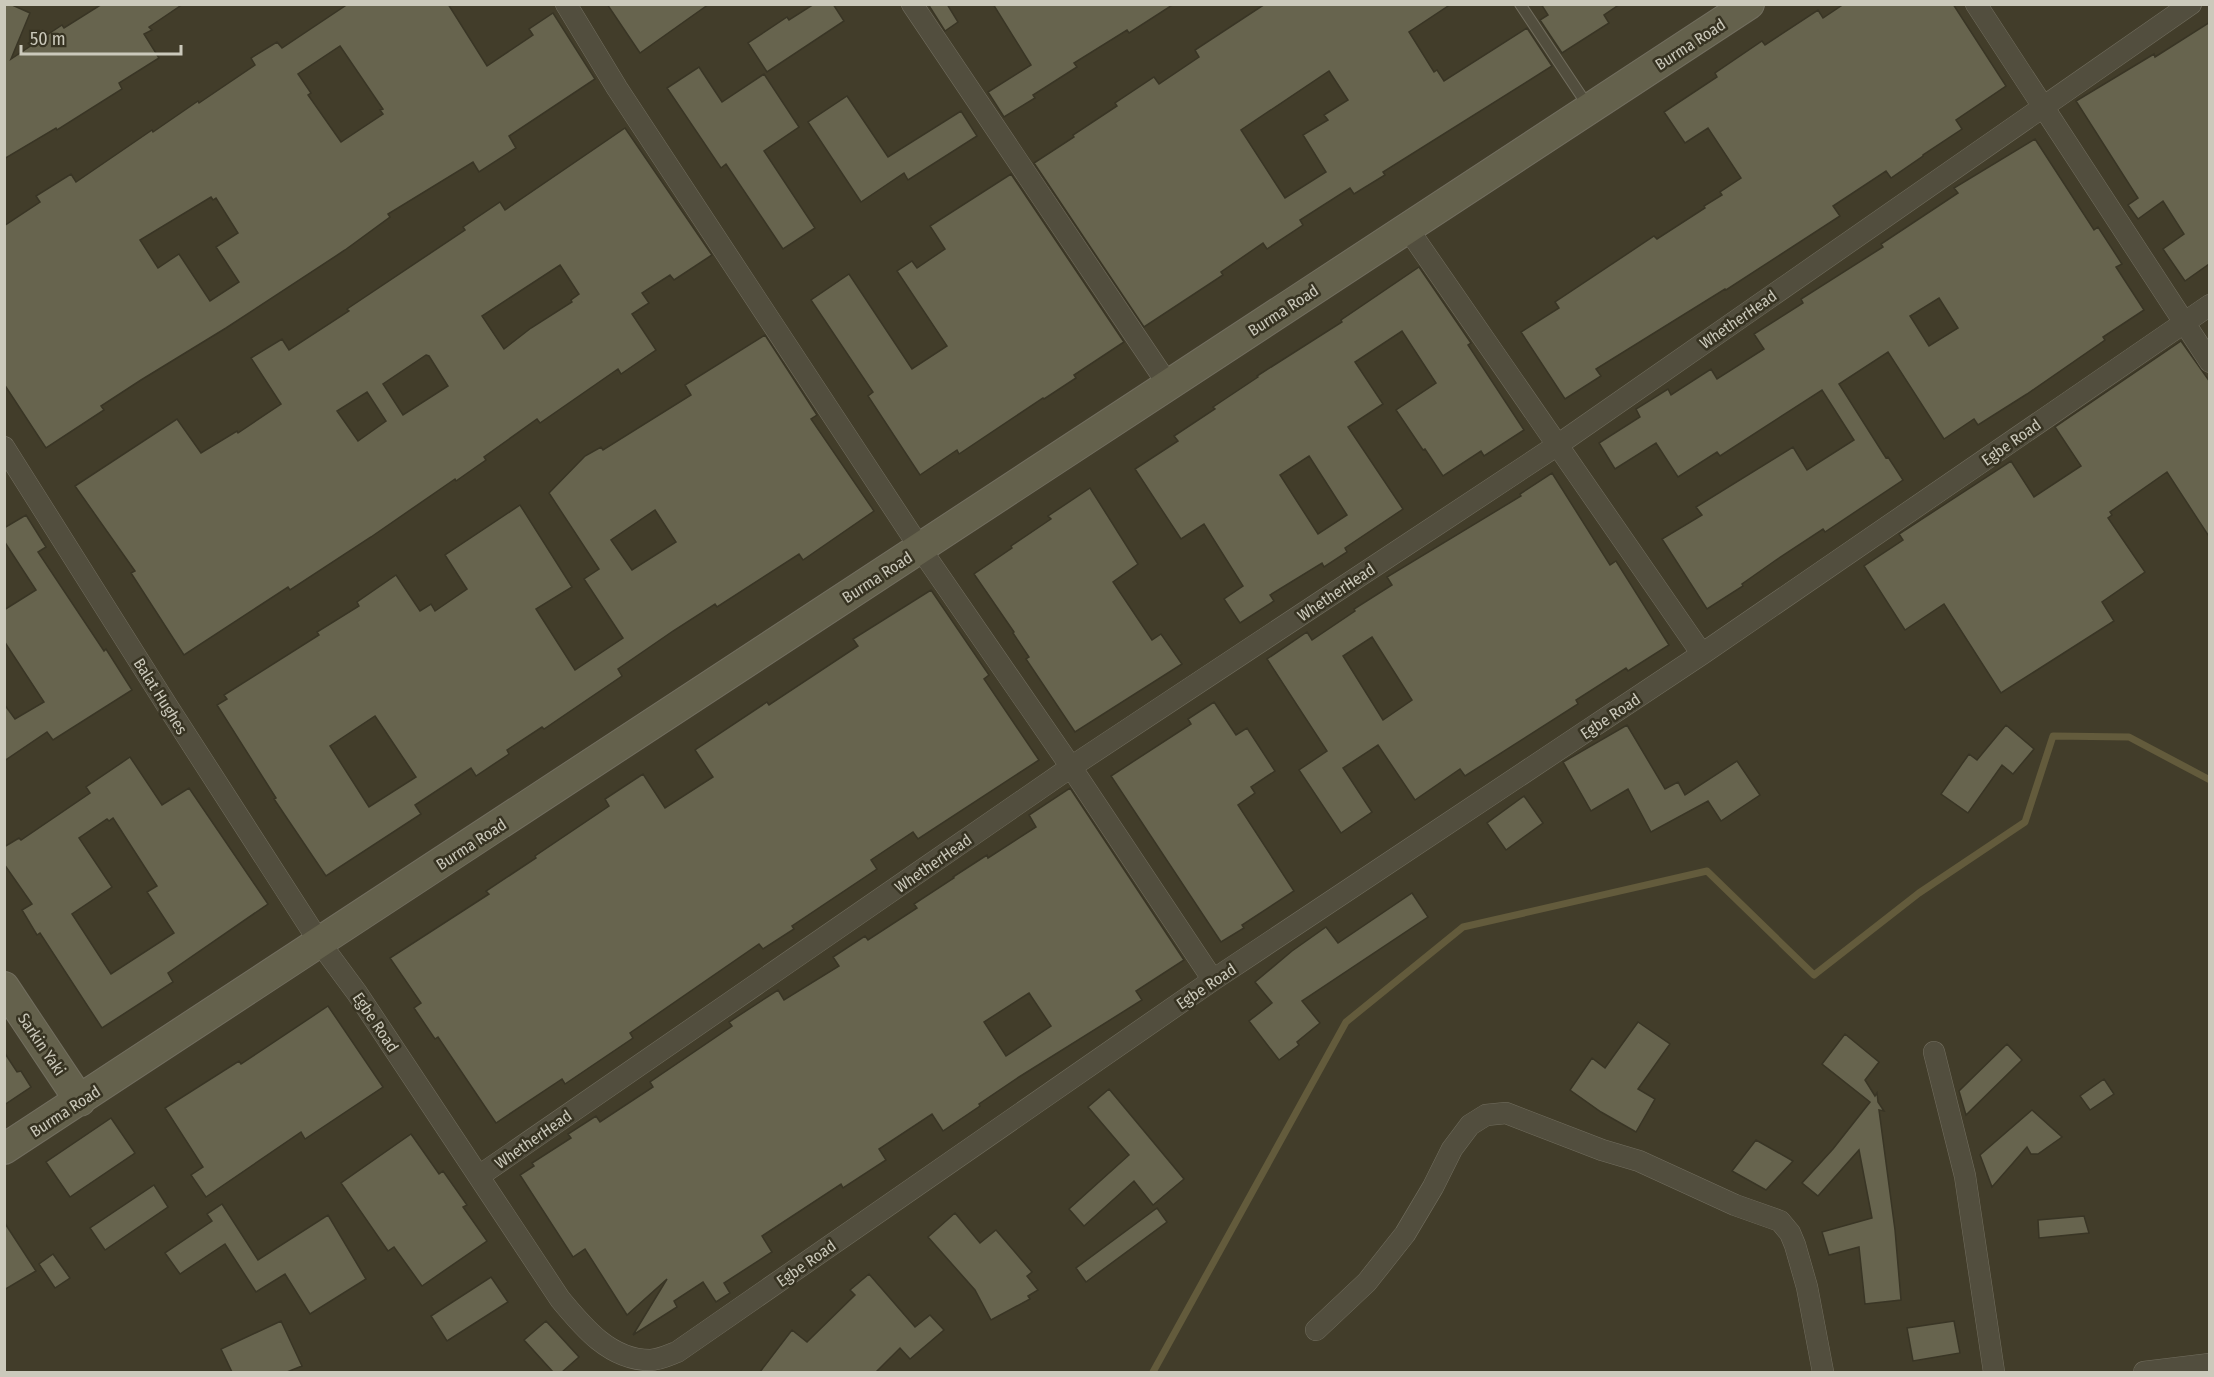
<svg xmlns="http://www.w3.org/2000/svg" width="2214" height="1377" viewBox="0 0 2214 1377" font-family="'Fira Sans Condensed',sans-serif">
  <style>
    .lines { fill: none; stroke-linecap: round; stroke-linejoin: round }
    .stream { stroke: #635b3c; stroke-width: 7 }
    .building { fill: #67644e; stroke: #393525; stroke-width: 1.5; fill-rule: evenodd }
    .lane-casing { stroke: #726e5f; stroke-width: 12 }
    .street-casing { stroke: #726e5f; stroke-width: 22 }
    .secondary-casing { stroke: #726e5f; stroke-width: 32 }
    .lane { stroke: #524e3e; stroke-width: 10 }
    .street { stroke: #524e3e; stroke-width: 21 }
    .secondary { stroke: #64614c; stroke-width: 30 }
    .labels { text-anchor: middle; stroke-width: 5; stroke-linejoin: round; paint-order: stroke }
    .street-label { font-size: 16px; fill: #cbc9bb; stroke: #373322 }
  </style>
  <rect width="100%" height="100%" fill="#423d2a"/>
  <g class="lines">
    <!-- stream -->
    <path class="stream" d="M1153,1372L1346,1022L1463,927L1707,871L1814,975L1919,893L2025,822L2053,736L2129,737L2210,780"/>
  </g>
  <!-- building -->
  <path class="building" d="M4,4H10L30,13L11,59L62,25L64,28L102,4H183L149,27L152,30L144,34L159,58L119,83L122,89L57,130L56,128L4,159Z
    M348,4H448L487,66L533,35L529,29L553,13L595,79L509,136L516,148L479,172L473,162L388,214L390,217L345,250L226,328L141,380L101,406L104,410L46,448L4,384V226L40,202L36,196L71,174L76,182L152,130L153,132L198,101L199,103L255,65L251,58L277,42L282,48ZM340,46L383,109L380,110L383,114L341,142L308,95L311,93L298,74ZM211,197L213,200L216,198L238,233L216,247L239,282L210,301L179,254L158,268L140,240Z
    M607,4H709L640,53Z
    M814,4H833L844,21L767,72L748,43L787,17L789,20Z
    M928,4H947L958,22L945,31Z
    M993,4H1174L1129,33L1127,30L1074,63L1077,67L1033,95L1035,98L1004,117L988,92L1031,65Z
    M1265,4H1451L1409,32L1434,72L1437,70L1444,81L1527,28L1552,66L1383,172L1385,175L1354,194L1350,188L1300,220L1303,225L1267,249L1263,243L1221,272L1223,275L1144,327L1034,163L1074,137L1073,135L1117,106L1115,103L1154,77L1159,84L1199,57L1195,50ZM1329,71L1348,100L1324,115L1328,120L1303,135L1326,172L1285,198L1241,130Z
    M1541,4H1620L1604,15L1609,23L1562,53L1540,20L1548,15Z
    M1844,4H1953L2006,86L1956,120L1962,129L1923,155V156L1891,178L1886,171L1833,206L1840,216L1726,290L1725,289L1596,369L1601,376L1565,399L1521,332L1559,308L1555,302L1654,236L1657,239L1705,208L1704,206L1722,195L1720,192L1741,178L1708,128L1685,143L1664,112L1717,77L1715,73L1762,41L1765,45L1818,10L1823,18Z
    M2210,22L2209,264L2185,281L2163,249L2184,234L2163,201L2138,219L2128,205L2138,198L2076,101L2154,54L2155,57Z
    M699,67L722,102L764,74L799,127L764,151L815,228L783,249L726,164L721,168L667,88Z
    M847,96L888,157L961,111L977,136L908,180L904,173L861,202L808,122Z
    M625,128L712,255L674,280L670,275L642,293L649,303L632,314L656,350L621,374L618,369L540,423L537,419L484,457L486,460L456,481L455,479L371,537L290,590L288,587L184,655L131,573L135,571L75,486L177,419L201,453L237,431L238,433L281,404L251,358L282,339L289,350L349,311L347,309L465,230L463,227L500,202L505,210ZM560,265L579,294L571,300L572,302L531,328L504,349L482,316ZM426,355L429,356L448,386L403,415L383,384ZM367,392L386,421L358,441L337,411Z
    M2035,139L2094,230L2098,227L2122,264L2116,267L2144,310L2103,337L2105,340L2027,394L1978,425L1974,419L1944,439L1888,352L1839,384L1886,458L1888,457L1903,480L1825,532L1823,529L1776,560L1742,584L1743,586L1707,609L1662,539L1702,515L1696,507L1793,447L1807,470L1854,440L1822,390L1720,456L1717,452L1678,477L1656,443L1615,469L1599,443L1640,417L1636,409L1668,389L1671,395L1711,369L1717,379L1764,349L1754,334L1803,303L1801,299L1883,247L1881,244L1958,193L1954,188ZM1939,298L1958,328L1929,346L1910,316Z
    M1011,174L1124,342L1074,375L1076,378L1044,399L1043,398L959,454L957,450L920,475L868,396L873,392L811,300L849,274L912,369L947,346L897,271L912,261L917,268L945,249L930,226Z
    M1419,267L1471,343L1468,345L1524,430L1484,456L1481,451L1443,476L1425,449L1423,450L1396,410L1436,383L1402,331L1355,362L1383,404L1348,427L1403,509L1345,548L1347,552L1324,567L1322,563L1270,595L1274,601L1240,623L1224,599L1243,586L1204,524L1181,539L1135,469L1178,441L1174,436L1215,409L1213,407L1258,377L1257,376L1342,322L1341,320ZM1309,456L1347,515L1318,534L1280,475Z
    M765,335L817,415L811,419L874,511L803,560L799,554L717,607L715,604L673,631L618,669L622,676L544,729L542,727L507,750L509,754L476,776L471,768L415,805L421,814L326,876L274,799L276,798L217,705L227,699L224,695L319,635L317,632L359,606L357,602L396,575L420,611L431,604L435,611L467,589L445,555L520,505L572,587L536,609L575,670L623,638L584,579L599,569L549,493L585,456L601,447L603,450L691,395L685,385ZM655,510L676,542L632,570L611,540ZM375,716L416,777L369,807L330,746Z
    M2181,341L2210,382V538L2167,472L2110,512L2112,515L2108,518L2145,572L2102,602L2114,621L2001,693L1944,604L1905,630L1864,566L1903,540L1899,534L2011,461L2034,497L2081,466L2055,427Z
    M1552,473L1610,565L1616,561L1669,645L1628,671L1626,668L1576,700L1578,704L1465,776L1460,769L1415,800L1378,745L1343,768L1372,812L1341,833L1299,770L1327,751L1267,659L1307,632L1312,640L1355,611L1354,609L1392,585L1387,577L1521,496L1520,494ZM1372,637L1412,700L1383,720L1343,656Z
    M1090,488L1138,564L1113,582L1152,640L1161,634L1182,664L1075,732L1026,659L1029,657L1013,633L1014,632L974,574L1012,548L1011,546L1051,519L1048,516Z
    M26,515L46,547L38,552L104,651L106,649L132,690L53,740L47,732L4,761V704L15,719L44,702L4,641V610L36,590L4,541V528Z
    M931,590L989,675L984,679L1039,760L918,839L913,832L871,860L877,869L792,926L794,929L763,949L759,944L630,1033L633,1038L565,1084L562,1079L496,1123L438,1037L435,1039L414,1008L421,1003L390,958L489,894L486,891L536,858L535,856L609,806L605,799L643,774L665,808L713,777L695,750L767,702L769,705L858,646L853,639Z
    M1214,702L1236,735L1247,728L1275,771L1251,787L1255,793L1238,805L1294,891L1242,925L1244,928L1221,942L1111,776L1191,724L1188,719Z
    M1627,725L1665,789L1678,782L1685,795L1737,761L1760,795L1721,821L1708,801L1651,832L1628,789L1591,811L1563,762Z
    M2006,725L2034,749L2013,774L2002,765L1968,813L1941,794L1969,754L1977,760Z
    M130,757L162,805L189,788L268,904L168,973L173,982L102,1028L40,933L37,935L22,910L32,904L4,864V847L19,838L21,840L90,793L86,787ZM113,818L157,886L147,892L174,933L111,974L72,914L112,887L79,838L107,819L109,821Z
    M1070,788L1184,960L1136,991L1142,1000L1019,1077L979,1104L980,1106L943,1131L932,1114L879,1149L886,1160L843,1188L841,1184L762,1236L772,1252L724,1283L730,1293L716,1302L703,1282L674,1301L677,1307L633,1335L667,1279L627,1315L585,1249L573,1257L520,1175L534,1166L532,1163L571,1138L568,1134L596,1116L600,1122L653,1087L650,1082L732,1026L729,1022L778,990L784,1000L839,966L833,957L865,936L868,940L917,908L914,904L954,878L953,877L987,855L988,858L1036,827L1029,815ZM1029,993L1051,1026L1006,1056L984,1022Z
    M1524,796L1543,823L1506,850L1487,823Z
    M1412,893L1428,917L1302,1001L1320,1023L1297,1042L1299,1045L1279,1060L1249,1021L1272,1003L1255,982L1292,951L1326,927L1338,943Z
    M328,1006L383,1087L305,1139L301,1132L206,1197L191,1175L203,1167L165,1108L239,1061L241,1064Z
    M1638,1022L1670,1044L1638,1089L1655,1099L1636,1132L1601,1112L1570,1090L1592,1058L1605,1068Z
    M1845,1034L1879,1062L1865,1080L1875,1096L1877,1093L1878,1102L1884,1111L1879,1110L1895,1230L1901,1300L1865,1304L1859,1247L1829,1255L1822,1232L1872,1218L1859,1150L1818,1196L1802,1183L1833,1149L1870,1102L1822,1064Z
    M2007,1044L2022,1060L1966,1115L1959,1091Z
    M4,1052L17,1072L21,1071L31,1087L4,1105Z
    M2104,1079L2114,1094L2090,1110L2080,1096Z
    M1109,1089L1184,1179L1153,1205L1134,1181L1084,1226L1069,1209L1129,1155L1088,1107Z
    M2032,1110L2062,1137L2038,1154H2031L2027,1147L1992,1187L1980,1155Z
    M111,1118L135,1153L70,1197L46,1162Z
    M411,1134L439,1174L443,1171L467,1205L463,1207L487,1241L422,1286L394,1247L388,1251L341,1183Z
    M1756,1140L1793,1161L1766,1190L1732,1171Z
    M154,1185L168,1207L105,1250L90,1228Z
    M222,1204L258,1260L328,1215L366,1279L310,1314L285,1274L256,1292L225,1244L180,1274L165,1253L212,1221L207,1214Z
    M1157,1208L1167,1222L1086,1282L1076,1268Z
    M955,1213L980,1243L996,1230L1032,1272L1027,1276L1038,1290L1028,1296L1030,1299L991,1320L975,1290L928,1237Z
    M2084,1216L2089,1233L2039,1238L2038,1220Z
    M4,1222L36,1271L4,1290Z
    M53,1254L70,1278L55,1288L39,1264Z
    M869,1274L915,1327L930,1315L944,1330L910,1359L900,1348L876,1372H760L792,1330L807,1342L855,1295L850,1290Z
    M491,1277L508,1302L447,1341L431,1316Z
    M281,1321L302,1366L287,1372H232L221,1349Z
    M546,1321L579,1357L562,1372H553L524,1340Z
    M1954,1321L1960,1353L1913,1361L1907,1328Z"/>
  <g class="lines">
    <!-- lane casing -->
    <g class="lane-casing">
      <path id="lane" d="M1520,4L1588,106"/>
    </g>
    <!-- street casing -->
    <g class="street-casing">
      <path id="street" d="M566,4L617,88L920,548L1071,767L1213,980
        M912,4L1169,386
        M1976,4L2210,362
        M1408,229L1702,654
        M4,447L168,707L320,943L357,993L560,1299C583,1327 610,1360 650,1360C659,1360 669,1355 677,1352L1213,980L1702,654L2210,305
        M1934,1052L1965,1176L1994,1372
        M479,1176L1071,767L1559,444L2191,4
        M1316,1330L1367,1282L1405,1234L1433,1187L1452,1149L1470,1125L1486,1115L1506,1113L1602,1150L1639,1161L1735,1205L1780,1221L1790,1233L1795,1245L1807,1287L1823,1372
        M2144,1372L2210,1364"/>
    </g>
    <!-- secondary casing -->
    <g class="secondary-casing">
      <path id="secondary" d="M4,987L80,1101
        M4,1149L1749,4"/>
    </g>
    <!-- lane -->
    <use href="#lane" class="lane"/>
    <!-- street -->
    <use href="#street" class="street"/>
    <!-- secondary -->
    <use href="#secondary" class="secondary"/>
  </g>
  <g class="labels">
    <!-- street labels -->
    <g class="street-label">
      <text transform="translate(1690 44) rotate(-33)" y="6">Burma Road</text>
      <text transform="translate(1283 310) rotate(-33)" y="6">Burma Road</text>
      <text transform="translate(1738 319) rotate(-35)" y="6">WhetherHead</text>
      <text transform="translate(2011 442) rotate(-35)" y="6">Egbe Road</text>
      <text transform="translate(877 577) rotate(-33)" y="6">Burma Road</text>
      <text transform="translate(1336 592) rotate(-34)" y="6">WhetherHead</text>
      <text transform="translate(161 696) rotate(58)" y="6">Balat Hughes</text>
      <text transform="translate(1610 716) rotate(-34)" y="6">Egbe Road</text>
      <text transform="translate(471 844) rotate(-33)" y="6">Burma Road</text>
      <text transform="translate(933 863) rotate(-35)" y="6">WhetherHead</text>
      <text transform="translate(1206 986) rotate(-34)" y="6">Egbe Road</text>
      <text transform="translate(376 1022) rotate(56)" y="6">Egbe Road</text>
      <text transform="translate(42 1044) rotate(56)" y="6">Sarkin Yaki</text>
      <text transform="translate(65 1111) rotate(-33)" y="6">Burma Road</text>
      <text transform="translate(533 1139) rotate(-35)" y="6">WhetherHead</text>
      <text transform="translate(806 1263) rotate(-35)" y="6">Egbe Road</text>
    </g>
  </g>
  <!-- border -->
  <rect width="2214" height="1377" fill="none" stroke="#cbc9bb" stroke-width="12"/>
  <!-- scale -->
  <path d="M21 45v9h160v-9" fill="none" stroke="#cbc9bb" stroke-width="3"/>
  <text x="30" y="45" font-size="18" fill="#cbc9bb" stroke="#373322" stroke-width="4.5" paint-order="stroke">50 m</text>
</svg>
